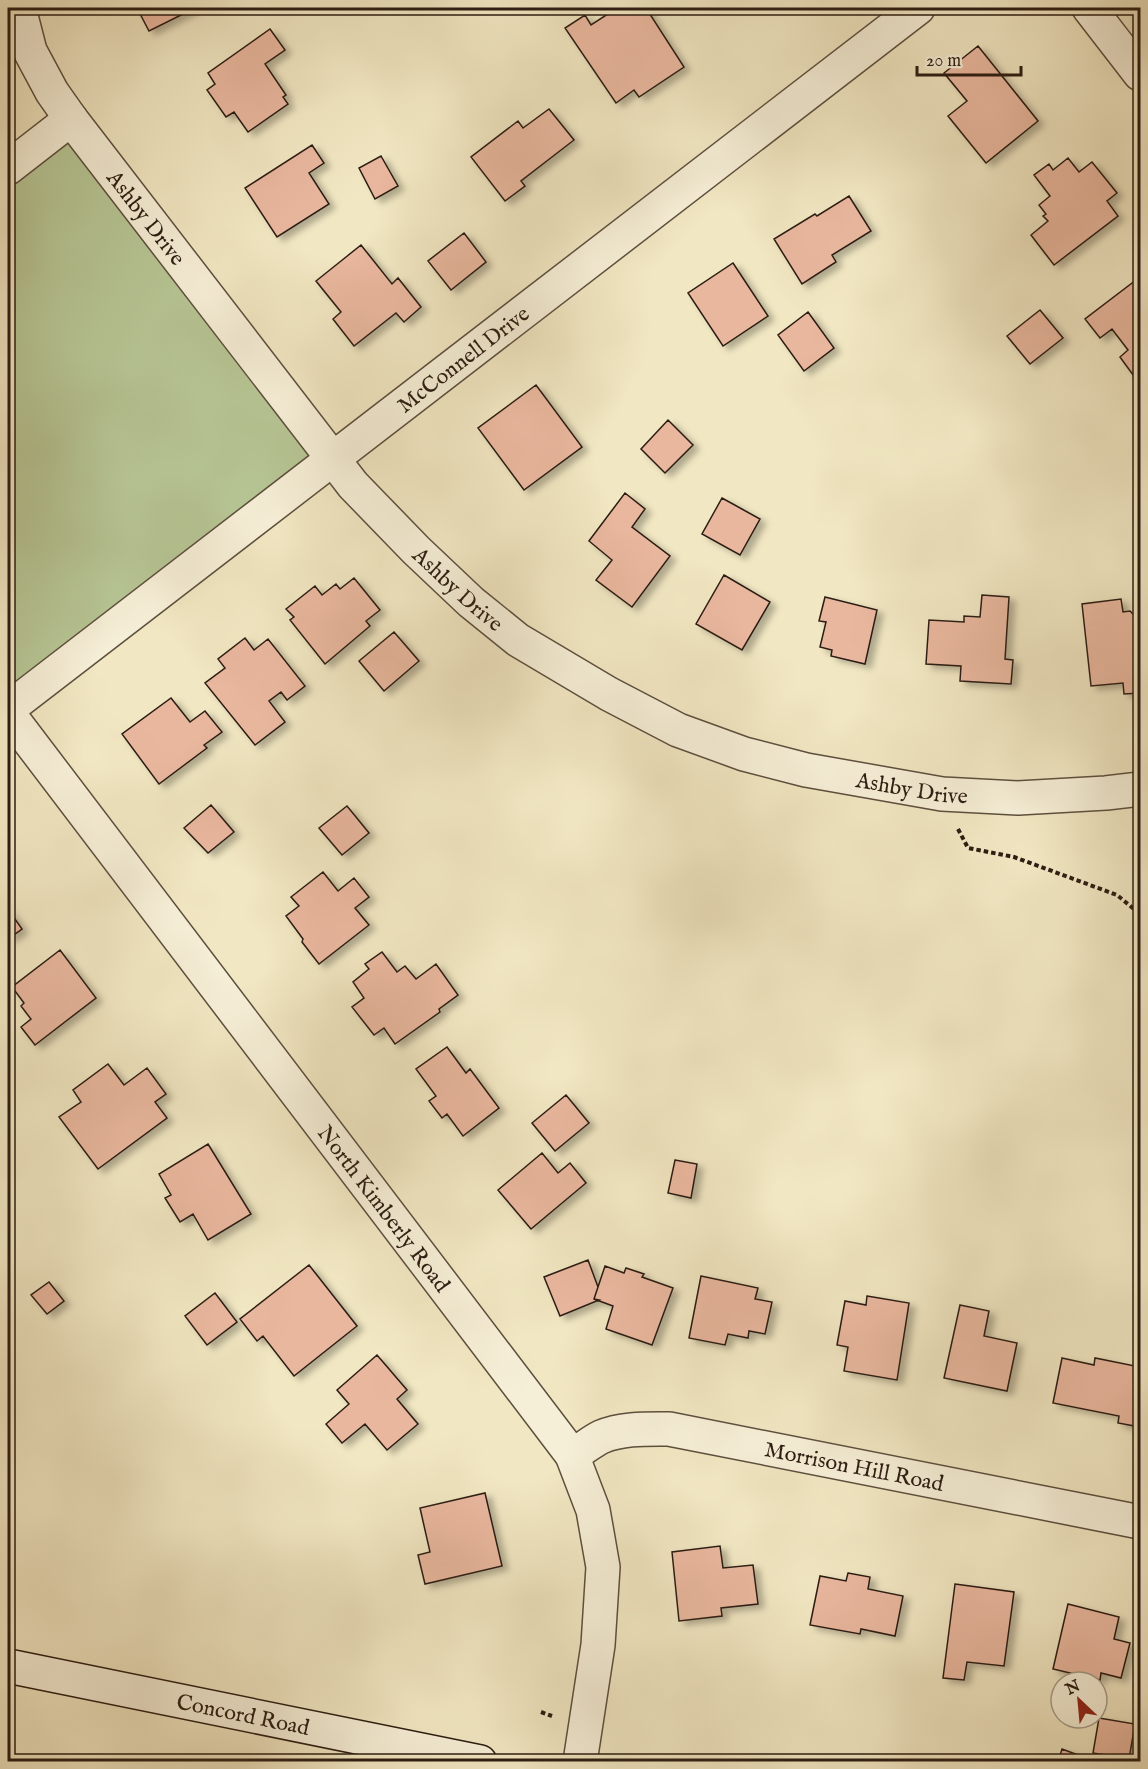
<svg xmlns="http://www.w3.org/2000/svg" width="1148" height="1769" viewBox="0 0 1148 1769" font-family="'IM FELL English',serif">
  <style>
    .green { fill: #b7c695; stroke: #727154; stroke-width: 1.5 }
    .building { fill: #e9b79e; stroke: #2c1c12; stroke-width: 1.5; filter: url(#shadow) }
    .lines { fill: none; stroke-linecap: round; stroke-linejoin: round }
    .minor-casing { stroke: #5d4f3e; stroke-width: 36 }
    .secondary-casing { stroke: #2c1c12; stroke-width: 36 }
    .path { stroke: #2c1c12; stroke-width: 4; stroke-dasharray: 4.5 3; stroke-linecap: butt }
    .minor { stroke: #f6efd7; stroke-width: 33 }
    .secondary { stroke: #f6efd7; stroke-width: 33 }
    .labels { text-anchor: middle; stroke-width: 4.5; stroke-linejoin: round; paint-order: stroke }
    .street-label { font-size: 22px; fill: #2c1c12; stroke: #f6efd7 }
  </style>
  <defs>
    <filter id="shadow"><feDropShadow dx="6" dy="4" stdDeviation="3" flood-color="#0004"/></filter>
  </defs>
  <rect width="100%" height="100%" fill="#f1e7c2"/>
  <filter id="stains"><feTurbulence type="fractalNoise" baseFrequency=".00333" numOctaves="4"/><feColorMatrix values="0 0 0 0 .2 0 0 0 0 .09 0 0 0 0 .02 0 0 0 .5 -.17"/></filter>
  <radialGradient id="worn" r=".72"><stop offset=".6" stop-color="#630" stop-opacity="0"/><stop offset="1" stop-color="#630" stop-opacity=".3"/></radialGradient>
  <!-- green -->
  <path class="green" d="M69,128L326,456L8,701V175Z"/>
  <!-- building -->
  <path class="building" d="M137,8H195L149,31Z
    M617,8H646L684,67L639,97L634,90L616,103L565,28L585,15L591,25Z
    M270,29L285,50L265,64L286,95L283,97L288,104L248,132L234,112L226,117L207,90L215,84L208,73Z
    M978,46L1038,121L986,163L948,116L967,101L944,73Z
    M549,109L574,140L521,181L525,186L505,201L471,157L518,121L523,128Z
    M312,145L324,163L309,173L329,204L277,237L245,188Z
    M381,156L398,186L375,199L359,168Z
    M1068,158L1079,172L1092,162L1117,193L1107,201L1118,216L1054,265L1031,235L1048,221L1043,216L1046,214L1039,205L1050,196L1034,175L1049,164L1053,170Z
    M849,196L871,231L832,255L836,262L802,284L774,239L815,214L817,216Z
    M464,233L486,262L451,290L428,261Z
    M361,245L392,284L398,278L421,307L404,322L396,313L354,346L333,319L341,312L316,281Z
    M733,263L768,316L723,346L688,293Z
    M1140,277V376L1136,379L1120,357L1128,350L1112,329L1100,338L1085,319Z
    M1040,310L1063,338L1030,364L1007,336Z
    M808,312L834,348L804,371L778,335Z
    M536,385L582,447L524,490L478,428Z
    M668,420L693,445L665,473L641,449Z
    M625,493L645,509L632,527L670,556L632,607L596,580L612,560L589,541Z
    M722,498L760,519L740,555L702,534Z
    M724,575L770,602L742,650L696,624Z
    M354,578L380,610L366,621L370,626L325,664L290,620L294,617L286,609L315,586L322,595L336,584L340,589Z
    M982,595L1009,597L1005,659L1013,660L1011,684L960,681L961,666L926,664L929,620L964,622V616L980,617Z
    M825,597L877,610L865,664L831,656L832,650L820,647L826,622L819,621Z
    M1121,599L1123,612L1130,611L1138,619H1140V693L1124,694L1123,683L1091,686L1082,604Z
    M394,632L419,661L384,691L359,661Z
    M245,638L254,650L268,639L305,686L287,700L281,692L269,701L285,722L255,745L205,683L225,668L218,659Z
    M171,698L190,722L205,711L222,732L204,745L207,748L159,784L122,734Z
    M211,805L234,832L208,853L184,828Z
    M347,806L369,833L342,855L319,828Z
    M323,872L338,891L354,878L369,897L355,908L369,925L319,964L302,942L303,939L286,916L299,906L291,897Z
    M8,909L22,929L8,939Z
    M60,950L96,998L35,1045L21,1027L31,1019L21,1006L24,1003L12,987Z
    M382,952L397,972L405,966L416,979L436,964L458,995L439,1009L440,1012L395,1044L384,1028L374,1035L352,1007L364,998L353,982L369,969L365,964Z
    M447,1047L466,1073L470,1069L499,1108L463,1136L447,1114L442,1118L429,1101L436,1096L416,1069Z
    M108,1064L124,1085L147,1068L166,1094L155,1102L167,1118L98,1169L59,1117L81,1102L73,1090Z
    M566,1095L589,1123L555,1151L532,1123Z
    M208,1144L251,1214L208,1240L193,1214L180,1222L165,1198L171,1195L159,1174Z
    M542,1153L558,1173L570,1163L586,1183L531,1229L498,1190Z
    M675,1160L697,1164L691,1198L668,1193Z
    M588,1260L598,1287L594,1299L599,1300L560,1316L544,1277Z
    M309,1265L357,1326L294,1376L263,1336L257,1341L240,1319Z
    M605,1266L624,1273L626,1268L644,1274L642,1277L673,1288L652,1345L606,1329L613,1306L594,1299Z
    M701,1276L758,1288L755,1299L772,1302L765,1334L749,1331L748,1338L728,1334L725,1345L689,1338Z
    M49,1282L64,1301L47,1314L31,1295Z
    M215,1293L237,1322L207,1345L185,1316Z
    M867,1296L909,1303L897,1380L844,1371L848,1347L837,1345L845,1301L866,1305Z
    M960,1305L989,1311L984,1336L1017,1343L1007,1391L944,1378Z
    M377,1355L407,1390L397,1399L418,1424L387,1450L365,1424L342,1443L326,1424L349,1404L337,1390Z
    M1062,1358L1094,1365L1095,1358L1140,1367V1427L1118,1423L1119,1416L1053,1403Z
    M485,1493L502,1566L425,1584L418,1555L430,1552L420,1508Z
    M720,1546L723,1568L753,1565L758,1604L721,1608L722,1616L679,1621L672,1552Z
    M848,1573L870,1577L868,1589L903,1596L895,1636L861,1629L860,1634L810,1625L820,1576L846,1581Z
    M955,1584L1014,1592L1004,1666L967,1662L964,1680L943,1678Z
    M1068,1604L1119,1617L1114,1639L1130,1643L1121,1678L1101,1673L1100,1680L1053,1669Z
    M1099,1718L1135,1724L1129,1759L1093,1753Z
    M1062,1749L1078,1755L1075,1762H1058Z"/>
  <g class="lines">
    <!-- minor casing -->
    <g class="minor-casing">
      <g id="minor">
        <path id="s1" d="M19,8L30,51L52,92L71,119L353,485L416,550L471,602L518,640L609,694L678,730L744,754L806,770L942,794L1018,798L1106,793L1140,789"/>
        <path d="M1089,8L1140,74"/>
        <path d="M8,168L71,119"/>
        <path id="s2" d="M8,709L918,8"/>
        <path id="s3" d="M8,713L572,1455L593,1510L603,1567L598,1645L580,1762"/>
        <path id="s4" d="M572,1455C582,1450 591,1442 601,1437C622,1428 647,1429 669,1429L1140,1522"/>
      </g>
    </g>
    <!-- secondary casing -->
    <g class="secondary-casing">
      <g id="secondary">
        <path id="s5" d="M8,1666L480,1762"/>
      </g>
    </g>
    <!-- path -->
    <path class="path" d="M958,829L968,848L1014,857L1117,895L1140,914
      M541,1712L552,1716"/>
    <!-- minor -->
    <use href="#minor" class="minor"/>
    <!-- secondary -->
    <use href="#secondary" class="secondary"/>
  </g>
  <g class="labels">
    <!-- street labels -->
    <g class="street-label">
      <text dy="8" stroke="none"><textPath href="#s1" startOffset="248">Ashby Drive</textPath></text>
      <text dy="8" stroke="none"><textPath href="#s2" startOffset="574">McConnell Drive</textPath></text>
      <text dy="8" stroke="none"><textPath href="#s1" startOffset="734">Ashby Drive</textPath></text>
      <text dy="8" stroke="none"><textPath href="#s1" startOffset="1238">Ashby Drive</textPath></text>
      <text dy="8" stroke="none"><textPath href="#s3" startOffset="622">North Kimberly Road</textPath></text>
      <text dy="8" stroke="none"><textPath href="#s4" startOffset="292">Morrison Hill Road</textPath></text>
      <text dy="8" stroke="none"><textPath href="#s5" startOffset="240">Concord Road</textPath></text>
    </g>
  </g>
  <!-- margin -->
  <rect width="1148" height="1769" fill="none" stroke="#f1e7c2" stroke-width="30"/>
  <rect x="9" y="9" width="1130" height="1751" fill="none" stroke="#2c1c12" stroke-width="3"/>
  <rect x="15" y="15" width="1118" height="1739" fill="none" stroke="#2c1c12" stroke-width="1.5"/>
  <!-- north arrow -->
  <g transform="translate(1079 1700) rotate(334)"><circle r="28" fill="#f6efd7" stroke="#a59b88" stroke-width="1.5"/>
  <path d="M0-4.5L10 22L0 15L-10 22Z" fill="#8f2418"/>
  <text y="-9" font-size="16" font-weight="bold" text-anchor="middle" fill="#2c1c12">N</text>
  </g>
  <!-- scale -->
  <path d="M917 66v9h104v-9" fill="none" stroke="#2c1c12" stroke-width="3"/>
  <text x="926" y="66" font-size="18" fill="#2c1c12" stroke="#f6efd7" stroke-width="4.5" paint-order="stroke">20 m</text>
  <rect width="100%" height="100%" filter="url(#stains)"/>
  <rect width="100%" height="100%" fill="url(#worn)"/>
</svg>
